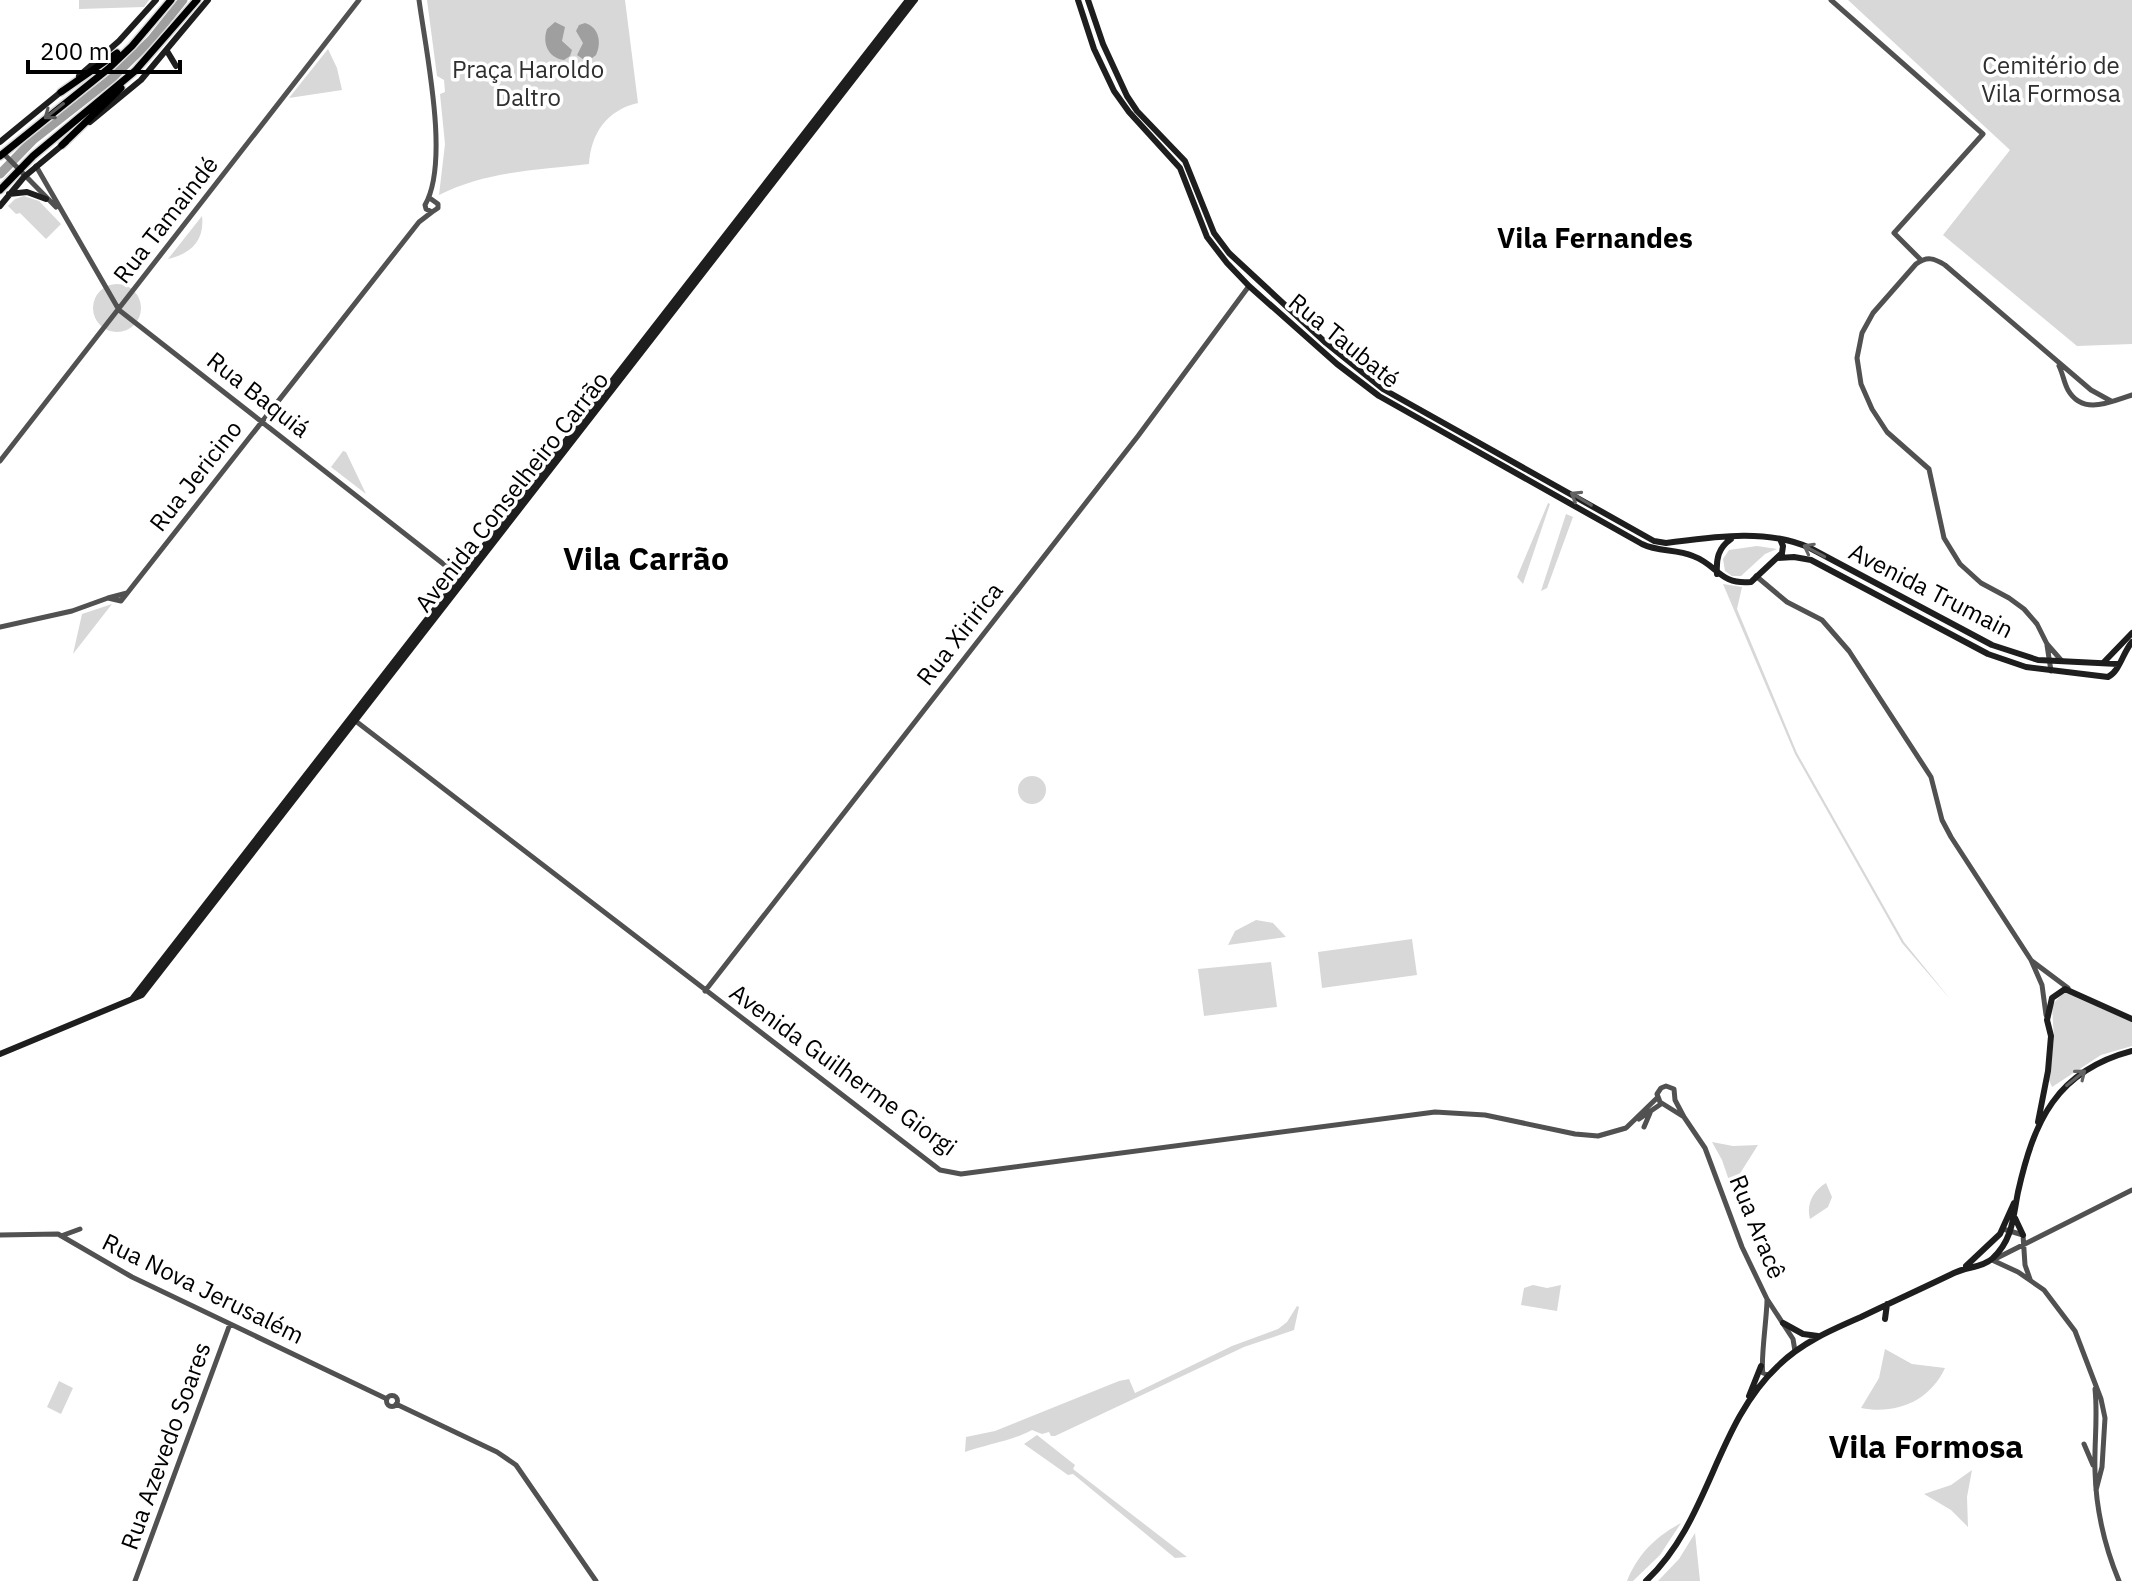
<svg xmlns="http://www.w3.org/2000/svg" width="2132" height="1581" viewBox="0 0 2132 1581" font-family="'IBM Plex Sans',sans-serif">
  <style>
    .green { fill: #d8d8d8 }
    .water { fill: #9f9f9f }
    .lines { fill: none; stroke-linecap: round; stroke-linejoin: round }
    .river { stroke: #9f9f9f; stroke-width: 9 }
    .trunk-casing { stroke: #dbdbdb; stroke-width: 10 }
    .tertiary { stroke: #515151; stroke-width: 5 }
    .secondary { stroke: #1e1e1e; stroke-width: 6 }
    .trunk { stroke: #000; stroke-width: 7 }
    .oneway { stroke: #595959 }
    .oneway2 { stroke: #626262 }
    .labels { text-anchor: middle; stroke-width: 7; stroke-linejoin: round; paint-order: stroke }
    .park-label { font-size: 24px; fill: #2f2f2f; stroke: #fff }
    .street-label { font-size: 24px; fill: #000; stroke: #fff }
    .quarter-label { font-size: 28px; font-weight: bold; fill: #000; stroke: #fff }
    .district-label { font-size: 32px; font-weight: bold; fill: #000; stroke: #fff }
  </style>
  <rect width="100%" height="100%" fill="#fff"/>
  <!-- green -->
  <path class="green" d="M79,0H149L144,7L79,9Z
    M427,0H625L638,103C607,110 591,133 589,164C538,170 486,171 439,195L445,144L440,94L445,92L444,80L437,76Z
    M1848,0H2132V344L2077,346L1943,235L2010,150Z
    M328,49L337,68L342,90L289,98Z
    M24,196L39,201L61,224L46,239L20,213L16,214L8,206L15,199Z
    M202,216C205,240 191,254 168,259Z
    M93 308a24 24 0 1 1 48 0a24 24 0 1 1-48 0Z
    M343,451L346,452L366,494L331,467Z
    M1548,503L1550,504L1523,584L1517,577Z
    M1566,514L1573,517L1547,588L1541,591Z
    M1757,546L1777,549L1765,554L1741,576H1732L1725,571L1723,559L1729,550Z
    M1723,584L1742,587L1737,609L1797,753L1904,942L1951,1000L1902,943L1795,754Z
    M112,604L73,654L82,614Z
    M1018 790a14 14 0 1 1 28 0a14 14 0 1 1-28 0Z
    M1256,920L1273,923L1286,937L1228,945L1235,931Z
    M1412,939L1417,975L1322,988L1318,952Z
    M1271,962L1277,1007L1204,1016L1198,969Z
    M2066,990L2132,1021V1046L2101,1055L2052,1087L2049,1080L2054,1039L2052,1005Z
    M1712,1142L1733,1146L1758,1145L1739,1175L1733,1192L1722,1160Z
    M1826,1183L1832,1197L1828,1207L1810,1219C1806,1204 1813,1191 1826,1183Z
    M1533,1285L1547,1288L1561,1285L1557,1311L1521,1305L1524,1288Z
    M1297,1306L1299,1307L1294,1330L1244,1347L1055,1436H1051L1049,1432L1042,1434L1032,1430C1012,1441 988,1444 965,1452L966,1437L995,1431L1119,1381L1129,1379L1135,1393L1232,1346L1278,1329L1287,1322Z
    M1885,1349L1912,1364L1945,1368C1930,1401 1896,1415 1861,1408L1879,1378Z
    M59,1381L73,1388L61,1414L47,1407Z
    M1037,1435L1075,1465L1073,1469L1187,1557L1175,1558L1073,1474L1068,1475L1024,1444Z
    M1972,1470L1967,1497L1968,1527L1951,1510L1924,1494L1951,1485Z
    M1681,1523L1660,1555L1633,1581H1627C1638,1554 1655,1537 1681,1523Z
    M1695,1533L1700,1581H1658L1679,1559Z"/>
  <!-- water -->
  <path class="water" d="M555,22L565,27L562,41L572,50L570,56L564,60C548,58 542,43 547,29Z
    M585,23C599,27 602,43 596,55L587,62L577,55L583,43L576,31L579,25Z"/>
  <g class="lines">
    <!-- river -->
    <path class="river" d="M0,174L33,140L111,79L151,40L183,0"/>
    <!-- trunk casing -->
    <g class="trunk-casing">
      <path id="trunk" d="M61,92L117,53
        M62,145L121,88
        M0,156L108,69L132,46L171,0
        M0,190L33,156L135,71L197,0"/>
    </g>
    <!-- tertiary -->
    <path class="tertiary" d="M419,0C426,52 450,162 425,205L426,209L432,212L438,208V204L431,199
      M1831,0L1983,134L1894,233L1921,260
      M3,153L56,207
      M36,166L119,310L460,577
      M2059,366C2063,374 2064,383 2068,390C2083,416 2110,402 2132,395
      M0,461L359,0
      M1756,576L1787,602L1822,620L1849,651L1931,777L1942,820L1951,837L2031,960L2042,985L2046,1015
      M127,593L108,598L121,601L419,222L432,212
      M0,627L72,611L108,598
      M2047,645L2051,671
      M2061,660L2047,644L2037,624L2024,609L2009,598L1981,583L1960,564L1944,538L1929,469L1887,432L1872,409L1861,384L1857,358L1862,333L1873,313L1916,264C1927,256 1934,258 1945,265L2091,390L2111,401
      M353,719L940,1170L961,1174L1435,1112L1485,1115L1575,1134L1598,1136L1626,1128L1657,1098
      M2032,961L2068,988
      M705,991L1138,436L1249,286
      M1684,1117L1675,1100L1674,1089L1666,1086L1661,1088L1657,1094L1660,1102L1684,1117L1705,1148L1742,1247L1767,1299L1793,1339L1795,1351
      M1639,1119L1661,1104
      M1644,1127L1650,1113
      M2003,1229L2023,1235L2025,1265L2030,1279
      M0,1235L58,1234L132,1277L387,1399
      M61,1236L80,1229
      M1992,1260L2018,1272L2044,1290L2075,1331L2101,1399L2105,1418L2102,1467L2096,1490
      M1993,1260L2132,1190
      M1767,1300C1767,1317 1760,1363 1763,1373L1769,1375
      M2095,1389C2098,1417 2094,1444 2095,1471C2096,1510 2104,1545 2119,1581
      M386.5 1401a5.5 5.5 0 1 1 11 0a5.5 5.5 0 1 1-11 0Z
      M396,1404L497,1452L516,1465L596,1581
      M2084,1444L2093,1465
      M135,1581L230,1324"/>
    <!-- secondary -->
    <path class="secondary" d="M1078,0L1094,49L1114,91L1129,112L1180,168L1207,237L1227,263L1249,286L1337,364L1379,396L1642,544C1658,552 1676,549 1693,556C1718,565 1719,585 1751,582L1782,553L1783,546L1780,539
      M1088,0L1103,44L1127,96L1137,111L1185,161L1214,233L1229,253L1326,343L1383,389L1654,541L1666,543C1712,537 1766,528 1810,548L1992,645L2038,660L2118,664
      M167,51L176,66
      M79,76L119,41L156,0
      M90,122L141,80L208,0
      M0,142L62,91
      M9,194L27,192L46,199
      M0,206L24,177L66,142
      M1777,558L1794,557L1811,560L1988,654L2026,667L2108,677C2120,671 2123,652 2132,642
      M1717,574C1716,559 1718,548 1731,539
      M2104,662L2132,633
      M132,999L908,0
      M0,1054L142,995L915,0
      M2038,1122L2048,1071L2051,1036L2047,1020L2052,998L2065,989L2132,1019
      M2015,1218L2023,1235
      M1966,1266L2000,1234L2014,1203
      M1885,1319L1887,1304
      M1783,1323L1803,1334L1818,1336
      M1749,1396L1761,1366
      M1646,1581C1710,1521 1715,1425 1778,1366C1801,1343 1831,1330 1861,1317C1892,1302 1923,1288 1954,1273C1966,1267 1984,1267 1993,1258C2013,1239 2013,1217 2018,1192C2034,1121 2056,1071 2132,1051"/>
    <!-- trunk -->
    <use href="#trunk" class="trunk"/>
  </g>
  <!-- one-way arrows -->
  <defs><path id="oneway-shaft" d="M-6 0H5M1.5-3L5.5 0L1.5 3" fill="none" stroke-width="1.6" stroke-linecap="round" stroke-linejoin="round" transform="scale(2)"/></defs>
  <use class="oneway" href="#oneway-shaft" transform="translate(54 111) rotate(142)"/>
  <g class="oneway2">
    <use href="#oneway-shaft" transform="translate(1581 499) rotate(-149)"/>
    <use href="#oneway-shaft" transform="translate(1814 551) rotate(-152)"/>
    <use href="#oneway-shaft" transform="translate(2076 1078) rotate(-39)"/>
  </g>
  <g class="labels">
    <!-- park labels -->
    <g class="park-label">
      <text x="2051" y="74">Cemitério de<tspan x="2051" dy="28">Vila Formosa</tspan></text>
      <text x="528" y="78">Praça Haroldo<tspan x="528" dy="28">Daltro</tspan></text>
    </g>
    <!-- street labels -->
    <g class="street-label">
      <text transform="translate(166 220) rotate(-52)" y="8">Rua Tamaindé</text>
      <text transform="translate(1344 341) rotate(39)" y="8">Rua Taubaté</text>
      <text transform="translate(258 395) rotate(38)" y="8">Rua Baquiá</text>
      <text transform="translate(196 476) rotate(-52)" y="8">Rua Jericino</text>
      <text transform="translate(512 492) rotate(-52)" y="8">Avenida Conselheiro Carrão</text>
      <text transform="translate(1931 591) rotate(27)" y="8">Avenida Trumain</text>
      <text transform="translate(960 634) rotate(-52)" y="8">Rua Xiririca</text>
      <text transform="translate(843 1070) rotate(36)" y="8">Avenida Guilherme Giorgi</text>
      <text transform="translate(1757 1227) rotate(68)" y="8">Rua Aracê</text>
      <text transform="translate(203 1289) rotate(26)" y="8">Rua Nova Jerusalém</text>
      <text transform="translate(166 1446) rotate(-70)" y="8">Rua Azevedo Soares</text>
    </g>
    <!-- quarter labels -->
    <g class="quarter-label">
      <text x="1595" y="248">Vila Fernandes</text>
    </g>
    <!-- district labels -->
    <g class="district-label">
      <text x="646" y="570">Vila Carrão</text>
      <text x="1926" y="1458">Vila Formosa</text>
    </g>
  </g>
  <!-- scale -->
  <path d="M28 60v12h152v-12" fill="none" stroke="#000000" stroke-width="4"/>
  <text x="40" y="60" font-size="24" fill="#000000" stroke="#ffffff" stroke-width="6" paint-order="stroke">200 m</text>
</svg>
